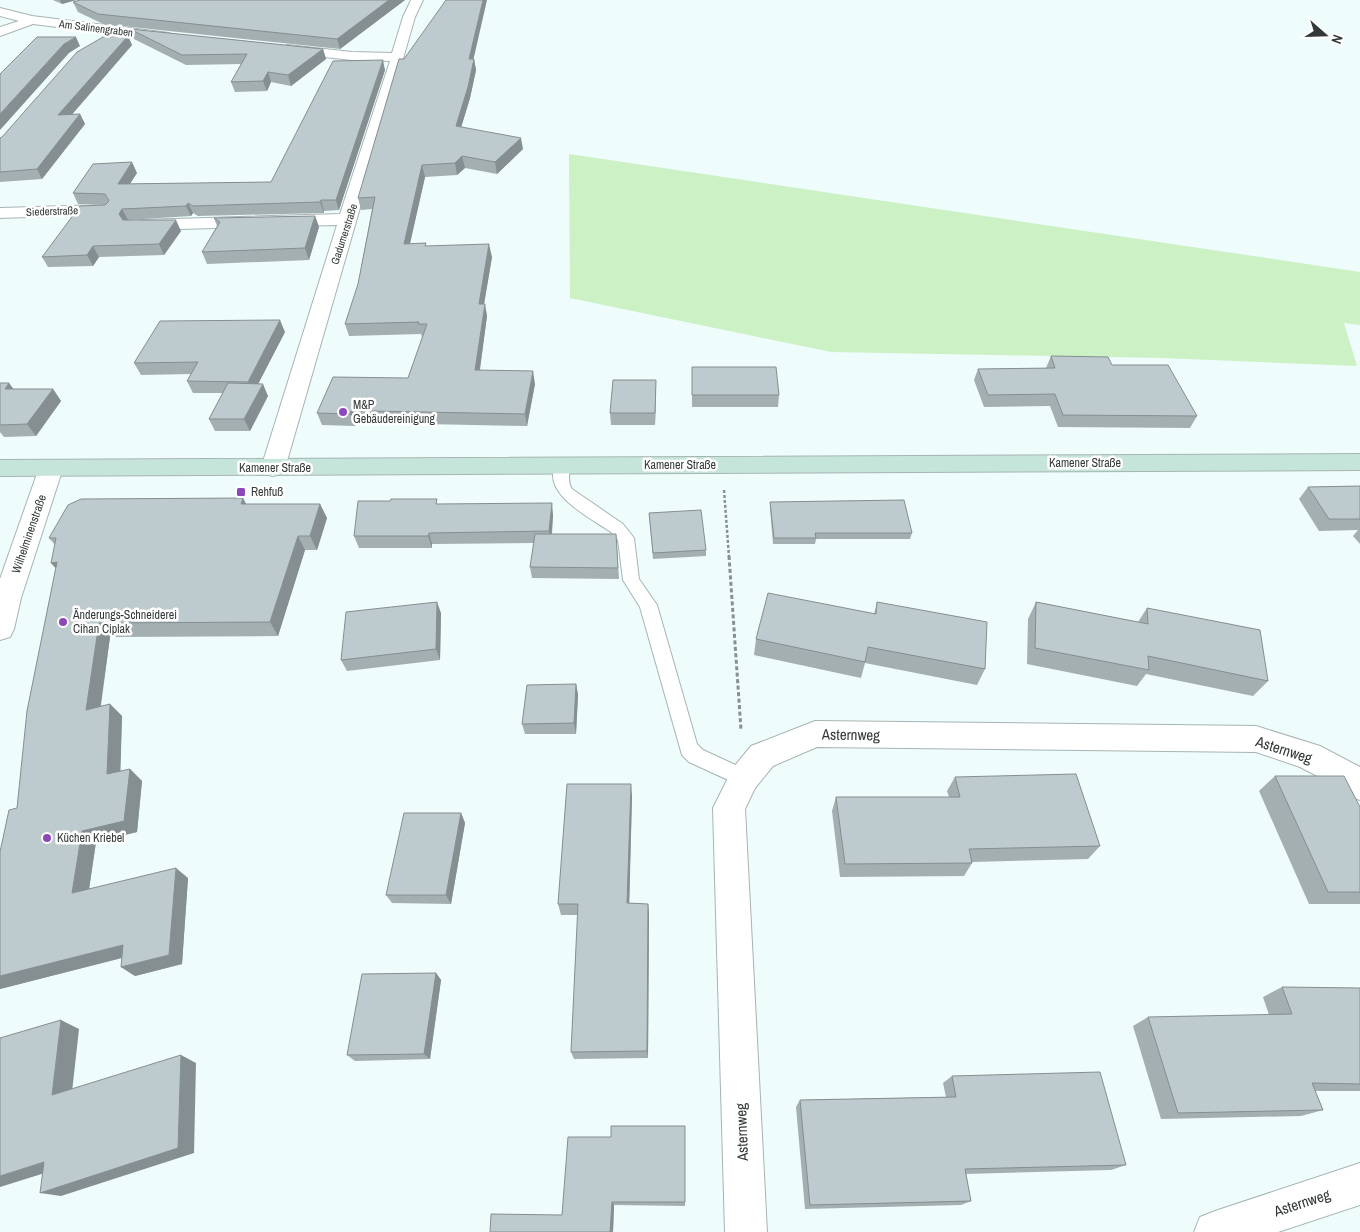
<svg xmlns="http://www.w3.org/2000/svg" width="1360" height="1232" viewBox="0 0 1360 1232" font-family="'Archivo Narrow',sans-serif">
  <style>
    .green { fill: #ccf1c5 }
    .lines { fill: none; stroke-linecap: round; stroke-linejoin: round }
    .lane-casing { stroke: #a7b4b3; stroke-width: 2 }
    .street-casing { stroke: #a7b4b3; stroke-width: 2 }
    .secondary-casing { stroke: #a7b4b3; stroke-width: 2 }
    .path-far1 { stroke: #879190; stroke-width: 2.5; stroke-dasharray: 3 2; stroke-linecap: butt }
    .path { stroke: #879190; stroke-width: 3; stroke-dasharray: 4 2.5; stroke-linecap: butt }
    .lane { fill: #fff; fill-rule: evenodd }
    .street { fill: #fff; fill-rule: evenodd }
    .secondary { fill: #c6e5da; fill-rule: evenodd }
    .wall { fill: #a3afb1 }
    .shaded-wall { fill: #858e90 }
    .building { fill: #becbce; stroke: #858e90 }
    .poi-dot { fill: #8d47ba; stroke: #fff; stroke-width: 2 }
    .labels { text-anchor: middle; stroke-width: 5; stroke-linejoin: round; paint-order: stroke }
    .far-street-label { font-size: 11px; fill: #333938; stroke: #fff }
    .poi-label { font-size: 12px; fill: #333938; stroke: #fff; text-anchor: start }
    .street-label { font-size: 12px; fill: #333938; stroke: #fff }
    .near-street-label { font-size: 15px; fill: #333938; stroke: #fff }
  </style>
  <rect width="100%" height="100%" fill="#eefcfb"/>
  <!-- green -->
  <path class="green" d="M569,154L1360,272V325L1344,323L1357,366L1162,358L831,352L570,298Z"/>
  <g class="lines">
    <!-- lane casing -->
    <g class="lane-casing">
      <path id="lane" d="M562,461L567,462C572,471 566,481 572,489L623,524L634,538L639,579L657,605L697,744L703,750L751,772L754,778L751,784L744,787L737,784L689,762L682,755L640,607L623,580L618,540L611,532C591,518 538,493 557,462Z"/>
    </g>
    <!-- street casing -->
    <g class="street-casing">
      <path id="street" d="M411,0H423L415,17L285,468L281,474L273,476L265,474L261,468L337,225L141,230L135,229L132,225L135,221L141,220L340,214L390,61L352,60L287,53L280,49L287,45L352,52L392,53L403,17Z
        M0,8L32,16L169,33L176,37L169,41L33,24L0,36V27L19,21L0,16Z
        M104,205L110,206L113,210L110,214L0,218V208Z
        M51,460L59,462L63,468L21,598L14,629L10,637L0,640V579L39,468L43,462Z
        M815,721L1256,726L1320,746L1360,767V800L1349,796L1344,790L1300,767L1256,752L817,747L773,766L755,788L745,809L767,1232H725L713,808L733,768L751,746Z
        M1360,1163V1205L1278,1232H1194L1200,1217L1215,1211Z"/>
    </g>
    <!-- secondary casing -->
    <g class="secondary-casing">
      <path id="secondary" d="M1360,454V470L0,476V460Z"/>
    </g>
    <!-- path-far1 -->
    <path class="path-far1" d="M724,490L729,557"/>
    <!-- path -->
    <path class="path" d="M729,556L741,730"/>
    <!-- lane -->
    <use href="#lane" class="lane"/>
    <!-- street -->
    <use href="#street" class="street"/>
    <!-- secondary -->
    <use href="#secondary" class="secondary"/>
  </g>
  <!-- wall -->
  <path class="wall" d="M53,0H76L62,4Z
    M80,0H405L340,49L103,24L78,12L73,2Z
    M130,29L323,49L326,59L291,86L271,82L267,91L235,92L231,82L241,64L186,65L134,39Z
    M128,36L132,45L71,115L80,114L85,124L42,179L0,182V138L2,137Z
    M473,59H474L476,70L470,98L461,127L523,149L497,174L465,168L457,175L425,177L410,244L426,243V246L492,257L484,304L487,316L480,370L535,384L527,426L375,423V425L356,422L355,426L322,425L317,413L408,378L423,337H422L421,334L349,336L345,324L358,284L372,209L361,210L358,198Z
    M385,70L339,210L324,211V213L198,216L193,213L191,216L128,220L181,231L164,255L99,257L93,266L48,267L42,257L106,204H78L73,193L137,173L129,184L271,182Z
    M315,216L319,227L309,260L207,264L202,252L217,226L214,218Z
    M285,332L258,384L268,396L250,431H215L209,419L223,393H193L187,381L191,374L141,375L134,363Z
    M1051,356L1112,365L1197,416L1190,428L1058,427L1050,406L984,407L974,380L978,369L1046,368Z
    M692,367L779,395L778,407H692Z
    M656,380L655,425H611L610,413Z
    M0,383L13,389H53L61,401L36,436L4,437L0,432Z
    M1360,486V544L1353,536L1358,530L1319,531L1299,499L1308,487Z
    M770,502L912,533L910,539H816L815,544H773L770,508Z
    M246,504H320L327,518L317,550H305L278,636L110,637L101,706L110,704L122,716L120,771L130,769L142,781L137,832L96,842L89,889L188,878L182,964L135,976L121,967L122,958L0,989L17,808L56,568L55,545L49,538Z
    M439,504L553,515L552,534H616L619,579L532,578L530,567L534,543L432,544V548H359L354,536Z
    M649,513L706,550V556L653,559Z
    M877,602L985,669L977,685L865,663L861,678L754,655L756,639L874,614Z
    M1036,602L1138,622L1147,608L1268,681L1253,696L1146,674L1137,686L1027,664L1028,619Z
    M441,613L440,660L347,671L341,660Z
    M576,684L578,695L576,734H525L522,724Z
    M1275,776L1360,807V904H1309L1259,791Z
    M955,777L1100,846L1088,859L972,862V863L964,876L840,877L832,811L836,797H949L947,791Z
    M632,796L629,903L648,904L649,914L648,1058L574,1059L571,1052L578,915H561L558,904Z
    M461,813L465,823L451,904L392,903L386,895Z
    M436,973L441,980L430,1059L355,1061L347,1055Z
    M1282,987L1360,988V1091H1315L1323,1110L1301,1116L1161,1119L1133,1026L1148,1017L1269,1015L1263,997Z
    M952,1076L1126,1165L1111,1170L966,1174L971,1201L961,1205L805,1209L796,1107L800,1100L946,1097L943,1083Z
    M685,1126V1206L614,1205L613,1232H490L562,1215L611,1137Z"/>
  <!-- shaded-wall -->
  <path class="shaded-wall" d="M60,0H76L62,4Z
    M389,0H405L340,49L337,39Z
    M483,0H487L471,70L469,59Z
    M128,36L132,45L63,125L58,115Z
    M76,37L80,46L69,53L0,130V114L64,44Z
    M323,49L326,59L291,86L288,75Z
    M474,59L476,70L470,98L458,138L456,126Z
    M383,60L385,70L339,210L336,200Z
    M268,72L271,82L267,91L263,81Z
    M80,114L85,124L42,179L37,169Z
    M521,138L523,149L497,174L495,162Z
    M462,156L465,168L457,175L455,163Z
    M132,162L137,173L123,195L118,184Z
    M422,165L425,177L407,256L404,244Z
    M321,200L324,211V213L320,202Z
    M188,203L193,213L191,216L186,206Z
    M122,209L128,220L124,225L119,214Z
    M315,216L319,227L309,260L305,248Z
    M176,220L181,231L164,255L159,244Z
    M489,244L492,257L482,316L479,304Z
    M93,246L99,257L93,266L87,255Z
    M485,304L487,316L478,382L475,370Z
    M280,320L285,332L253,394L248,382Z
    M533,371L535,384L527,426L525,414Z
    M656,380V392L655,425V413Z
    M9,383L18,395L5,389Z
    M263,384L268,396L250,431L244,419Z
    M53,389L61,401L36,436L27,424Z
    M352,409L356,422L355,426L350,414Z
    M371,411L375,423V425L370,413Z
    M243,498L251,513L241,504Z
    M552,503L553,515L551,543L549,531Z
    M320,504L327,518L317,550L310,536Z
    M429,533L432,544V548L428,536Z
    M298,536L305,550L278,636L270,622Z
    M57,562L63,577L51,563Z
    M437,602L441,613L440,660L436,649Z
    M99,623L110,637L98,723L86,710Z
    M576,684L578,695L576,734L574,723Z
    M110,704L122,716L120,786L107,774Z
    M130,769L142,781L137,832L96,842L87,903L72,893L82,831Z
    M631,784L632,796L629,914L627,903Z
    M461,813L465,823L451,904L446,895Z
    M176,868L188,878L182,964L135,976L121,967Z
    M648,904L649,914L648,1058L647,1051Z
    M123,945L137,954L0,989V976Z
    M436,973L441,980L430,1059L424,1054Z
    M61,1020L79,1029L71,1101L52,1095Z
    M181,1055L196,1063L194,1153L61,1196L40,1193Z
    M44,1162L64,1167L0,1187V1176Z
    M612,1202L614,1205L613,1232H610Z"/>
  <!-- building -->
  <path class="building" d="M80,0H389L337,39L98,14L73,2Z
    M446,0H483L469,59H474L468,87L456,126L521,138L495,162L462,156L455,163L422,165L404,244L426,243L425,246L489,244L479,304H485L475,370L533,371L525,414L371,411L370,413L352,409L350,414L317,413L333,377L408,378L427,324H418L419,322L345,324L358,284L375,197L358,198L399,59H404Z
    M130,29L323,49L288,75L268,72L263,81L231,82L247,54L182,55Z
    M128,36L58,115L80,114L37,169L0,172V138L2,137L77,52L103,37Z
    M37,37H76L64,44L0,114V74Z
    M383,60L336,200H321L320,202L193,206L188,203L186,206L122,209L119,214L123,220H176L159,244L93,246L87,255L42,257L80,206L105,205L109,201L105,194L73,193L93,164L132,162L118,184L271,182L333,61Z
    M315,216L305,248L202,252L220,222L214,218Z
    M280,320L248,382L187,381L198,362L134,363L160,321Z
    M1051,356L1108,357L1112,365H1168L1197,416L1063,415L1055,394L988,395L978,369L1055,368Z
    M692,367H776L779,395H692Z
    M613,380H656L655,413H610Z
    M0,383H9L5,389H53L27,424L0,425Z
    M228,383L263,384L244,419H209Z
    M1360,486V519H1329L1308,487Z
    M243,498L241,504H320L310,536H298L270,622L99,623L86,710L110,704L107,774L130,769L124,821L82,831L72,893L176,868L169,955L121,967L123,945L0,976V852L9,810L17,808L27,711L57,562L51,563L56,538H49L68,505L81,499Z
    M391,499H437L436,504L552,503L549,531L429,533L428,536H354L358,501H390Z
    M904,500L912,533H815L816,538H774L770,502Z
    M701,510L706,550L653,553L649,513Z
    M535,534H616L618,568L530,567Z
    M768,593L876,614L877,602L987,622L985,669L868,647L865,662L756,639Z
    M437,602L436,649L341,660L346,612Z
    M1036,602L1148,624L1147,608L1260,630L1268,681L1148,656L1149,670L1035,648Z
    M576,684L574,723L522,724L527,685Z
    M1076,774L1100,846L969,849L972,863L845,864L836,797H960L955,777Z
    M1275,776H1344L1360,807V892H1328Z
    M567,784H631L627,903L648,904L647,1051L571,1052L578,904H558Z
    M404,813H461L446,895H386Z
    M436,973L424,1054L347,1055L362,974Z
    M1282,987L1360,988V1084L1312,1083L1323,1110L1178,1113L1148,1017L1292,1014Z
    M61,1020L52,1095L181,1055L178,1148L40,1193L44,1162L0,1176V1038Z
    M1100,1072L1126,1165L965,1169L971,1201L810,1205L800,1100L956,1097L952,1076Z
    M611,1126H685V1202H612L610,1232H490L491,1214L562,1215L568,1137H611Z"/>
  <!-- markers -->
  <g class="poi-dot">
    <circle cx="343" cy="412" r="5"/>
    <rect x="236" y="487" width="10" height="10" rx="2.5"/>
    <circle cx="63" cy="622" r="5"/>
    <circle cx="47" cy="838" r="5"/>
  </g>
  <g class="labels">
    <!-- far-street labels -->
    <g class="far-street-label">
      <text transform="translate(96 28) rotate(7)" y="4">Am Salinengraben</text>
      <text transform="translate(52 211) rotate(-2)" y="4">Siederstraße</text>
      <text transform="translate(344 234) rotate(-72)" y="4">Gadumerstraße</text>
    </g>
    <!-- poi labels -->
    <g class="poi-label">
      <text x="353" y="409">M&amp;P<tspan x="353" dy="14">Gebäudereinigung</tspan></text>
      <text x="251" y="496">Rehfuß</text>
      <text x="73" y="619">Änderungs-Schneiderei<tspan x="73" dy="14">Cihan Ciplak</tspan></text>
      <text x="57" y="842">Küchen Kriebel</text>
    </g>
    <!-- street labels -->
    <g class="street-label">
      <text x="1085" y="467">Kamener Straße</text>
      <text x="680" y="469">Kamener Straße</text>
      <text x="275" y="472">Kamener Straße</text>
      <text transform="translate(29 534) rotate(-71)" y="4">Wilhelminenstraße</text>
    </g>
    <!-- near-street labels -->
    <g class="near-street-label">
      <text transform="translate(851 735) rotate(1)" y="5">Asternweg</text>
      <text transform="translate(1284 750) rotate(18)" y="5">Asternweg</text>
      <text transform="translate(742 1132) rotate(-92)" y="5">Asternweg</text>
      <text transform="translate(1302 1203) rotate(-18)" y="5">Asternweg</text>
    </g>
  </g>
  <!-- north arrow -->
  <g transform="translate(1325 35) rotate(110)" stroke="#ffffff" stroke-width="4" paint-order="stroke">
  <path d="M0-4L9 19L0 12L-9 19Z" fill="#333938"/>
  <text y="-8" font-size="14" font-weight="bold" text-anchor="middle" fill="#333938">N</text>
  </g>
</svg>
